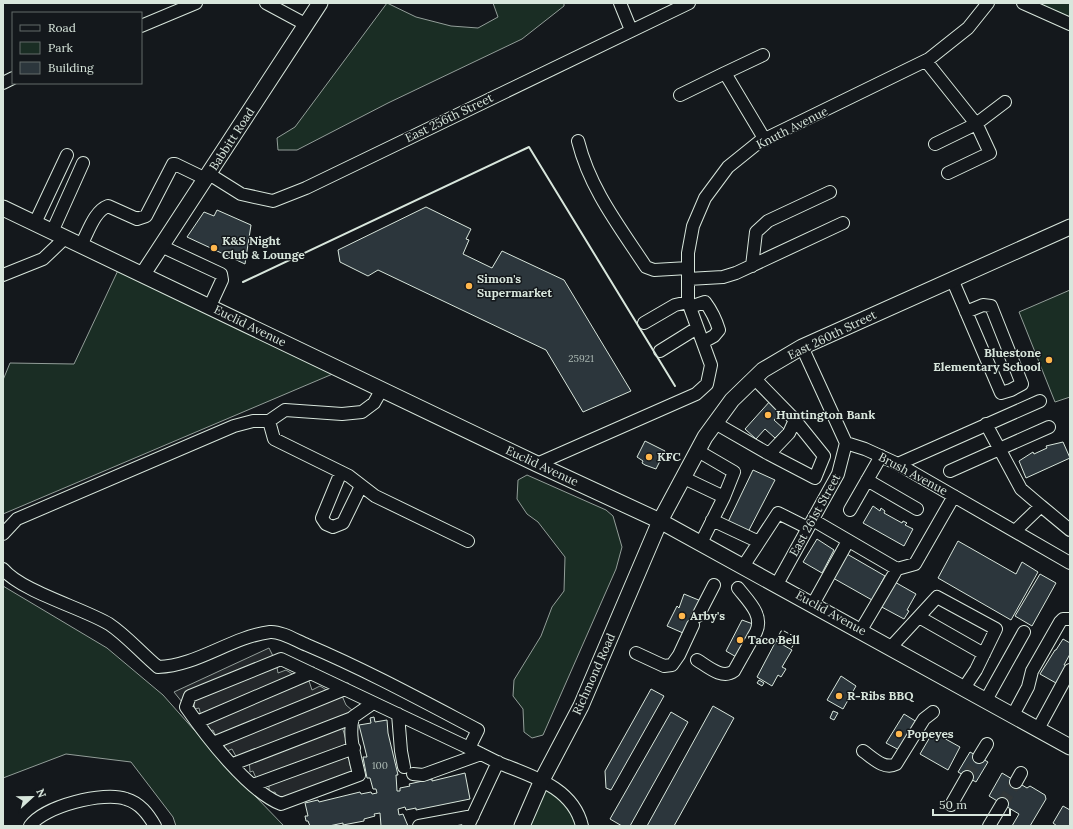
<svg xmlns="http://www.w3.org/2000/svg" width="1073" height="829" viewBox="0 0 1073 829" font-family="Lora,serif">
  <style>
    .green { fill: #1a2d24; stroke: #939e99 }
    .parking { fill: #24282b; stroke: #939e99 }
    .building { fill: #2c363c; stroke: #d8e6dc }
    .lines { fill: none; stroke-linecap: round; stroke-linejoin: round }
    .minor-tunnel { stroke: #313739; stroke-width: 12; stroke-dasharray: 12 6; stroke-linecap: butt }
    .minor-casing { stroke: #d8e6dc; stroke-width: 14 }
    .major-casing { stroke: #d8e6dc; stroke-width: 17 }
    .minor { stroke: #14181c; stroke-width: 12 }
    .major { stroke: #14181c; stroke-width: 15 }
    .fence { stroke: #d8e6dc; stroke-width: 1; stroke-dasharray: 5 2; stroke-linecap: butt }
    .wall { stroke: #d8e6dc; stroke-width: 2 }
    .poi-dot { fill: #ffb74d; stroke: #14181c; stroke-width: 1.5 }
    .labels { text-anchor: middle; stroke-width: 3; stroke-linejoin: round; paint-order: stroke }
    .number-label { font-size: 10px; fill: #adbab4 }
    .street-label { font-size: 12px; fill: #d8e6dc; stroke: #14181c }
    .poi-label { font-size: 12px; font-weight: bold; fill: #d8e6dc; stroke: #14181c; text-anchor: start }
  </style>
  <rect width="100%" height="100%" fill="#14181c"/>
  <!-- green -->
  <path class="green" d="M387,3L416,17L451,26L478,28L498,17L493,3H564V6L522,39L388,103L297,150H278L277,138L295,127Z
    M1023,3H1070V24Z
    M121,264L342,370L3,514V380L10,363L74,364Z
    M1070,290V397L1055,402L1019,312Z
    M527,475L606,510L613,516L622,547L616,569L543,735L532,738L524,732L523,709L513,696L514,680L541,636L552,607L564,591L565,557L538,522L527,514L517,499L518,480Z
    M3,586L107,648L163,695L227,767L284,826H176L173,817L131,762L66,754L3,778Z
    M542,780L561,792L582,826H522Z"/>
  <!-- parking -->
  <path class="parking" d="M269,648L276,662L278,673L286,670L299,678L309,681L312,690L320,686L333,694L340,691L346,705L353,711L341,723L349,750L350,765L354,776L281,804L275,792L269,793V780L258,783L253,771L250,772L249,758L239,762L232,749L227,751L221,740L218,741L213,730L210,731L205,719L202,720L199,708L195,709L192,696L186,707L174,692Z"/>
  <!-- building -->
  <path class="building" d="M426,207L471,229L466,239L469,240L463,254L492,268L502,251L564,280L631,391L583,412L546,350L378,270L368,276L340,262L338,250Z
    M217,210L251,225L245,264L187,237L204,212L214,216Z
    M771,400L783,410L774,420L784,429L775,438L765,429L756,439L745,429Z
    M645,441L665,451L656,469L645,465L642,463L643,461L637,457Z
    M1063,442L1070,458L1026,478L1019,461L1033,452L1034,454L1047,448L1046,446Z
    M753,470L775,480L747,534L727,524Z
    M873,506L880,511L881,508L885,511L884,513L902,523L903,521L907,523L905,525L913,529L904,546L863,523Z
    M817,539L834,550L822,573L803,562Z
    M958,541L1016,574L1022,562L1038,572L1011,620L938,578Z
    M847,554L885,576L872,600L833,578Z
    M1040,574L1056,583L1032,626L1015,616Z
    M893,581L916,594L907,610L909,611L904,619L878,605Z
    M684,594L701,601L700,617L696,627L683,633L667,626L677,606L679,608Z
    M742,620L753,624L738,658L726,651Z
    M1063,639L1070,643V654L1064,665L1067,666L1056,683L1040,674L1055,650H1056Z
    M776,641L792,650L782,667L786,669L781,677L778,675L772,686L757,677Z
    M841,676L856,686L843,709L827,700Z
    M759,680L764,683L762,686L757,683Z
    M651,689L664,696L611,790L606,788L605,771Z
    M713,706L734,718L674,826H647Z
    M833,711L838,713L834,720L830,718Z
    M671,712L688,722L630,826H622L610,819Z
    M904,714L917,722L901,751L886,743Z
    M374,717L375,722L387,720L388,733L398,775H396L397,791H400V788L410,786L409,784L432,779V781L465,773L470,799L416,810V808L406,810L405,807L398,809L399,815L403,814L408,826H381L380,813L374,814L375,816L364,819V821L343,825V823L329,826H310L308,821H306L305,816H308L305,803L318,800L319,802L360,792L361,794L371,792L372,794L377,793L376,789H373L370,778H367L363,757H367L359,725L371,723L370,718Z
    M933,732L960,747L948,770L920,754Z
    M970,752L988,762L976,782L958,772Z
    M1002,773L1027,788L1030,786L1045,795L1046,799L1030,826H1012L1019,814L989,796Z
    M1063,806L1070,810V826H1057L1053,823Z"/>
  <g class="lines">
    <!-- minor-tunnel -->
    <path class="minor-tunnel" d="M967,777L979,757
      M1002,804L1016,782"/>
    <!-- minor casing -->
    <g class="minor-casing">
      <path id="minor" d="M266,3L305,24
        M620,3L631,30
        M1023,3L1070,24
        M141,26L196,3
        M763,55L725,73L765,140
        M926,61L977,125L990,153L948,173
        M3,83L13,78
        M680,95L725,73
        M578,141C590,189 619,226 646,267L654,270L688,268
        M935,144L976,124L1005,102
        M209,174L241,194L273,201L306,188L689,3
        M35,223L67,155
        M52,232L83,163
        M81,245C88,233 94,211 108,206L137,219L146,216L173,164H175L206,179
        M161,246L221,274L222,280L210,306
        M752,266L756,232L768,221L830,192
        M3,275L43,259L65,238
        M688,279L723,277L736,273L843,223
        M952,279L1001,393L1011,390L1022,384L991,306L983,305L966,312
        M690,307L705,302C711,310 716,320 719,330L714,336L703,342
        M644,323L675,305L688,302
        M802,347L846,443L865,449L898,464L1070,563
        M660,351L697,328
        M269,421L274,439L349,476L375,496L468,541
        M715,423L769,454L815,478L824,456L795,420L754,378
        M986,424L1021,489L1041,506
        M698,451L734,472L724,497
        M769,454L789,433L795,420
        M537,464L696,394L707,384L711,365L688,302V253L693,226L705,198L728,167L759,142L929,59L968,28L988,3
        M898,464L1040,401
        M950,471L1049,427
        M341,472L322,518L326,524L333,527L343,523L361,486
        M684,478L724,497L701,543
        M867,480L917,509
        M850,510L881,456
        M712,520L759,542
        M813,520L897,569
        M1015,531L1041,506L1070,530
        M3,534L17,519L234,426L253,421H269L285,410L342,414L362,412L374,403L382,389
        M744,565L778,513L808,528
        M3,569C21,591 82,608 109,624C127,636 141,653 158,667C197,666 231,637 270,632C281,631 297,641 307,645C366,670 421,700 478,730L469,748C479,753 489,758 499,763C531,776 573,787 582,826
        M777,584L838,474L846,443
        M813,604L848,541
        M698,616L714,585
        M919,617L984,654
        M861,630L897,569L915,564L954,496
        M891,647L937,597L996,629L976,670L964,688
        M636,653L664,666L672,665L679,655L693,625
        M697,660C707,666 722,680 734,671L756,632C764,615 748,601 738,588
        M986,700L1024,632
        M373,703L353,717C348,736 355,756 359,775L281,804C248,791 206,736 186,707L190,696L281,659L469,748
        M398,714L401,751L404,767
        M1013,715L1028,687L1032,671L1060,622L1063,619H1070
        M197,722L311,673
        M1038,729L1070,670
        M213,743L345,689
        M863,751C873,758 884,770 896,764L924,719L933,712
        M979,757L987,744
        M233,764L352,718
        M413,774L423,775L481,754
        M1016,782L1021,773
        M253,785L354,748
        M951,805L967,777
        M30,826C44,806 104,791 126,799C140,803 148,814 155,826
        M419,826L473,816
        M468,826L498,762
        M989,826L1002,804"/>
    </g>
    <!-- major casing -->
    <g class="major-casing">
      <path id="major" d="M3,208L537,464L660,521L1070,747
        M143,274L320,3
        M522,826L542,780L581,706L660,521L705,437L732,400L763,370L802,347L1070,227"/>
    </g>
    <!-- minor -->
    <use href="#minor" class="minor"/>
    <!-- major -->
    <use href="#major" class="major"/>
    <!-- fence -->
    <path class="fence" d="M776,641L781,631H784L797,638L791,649"/>
    <!-- wall -->
    <path class="wall" d="M243,282L529,147L675,386"/>
  </g>
  <!-- markers -->
  <g class="poi-dot">
    <circle cx="214" cy="248" r="4"/>
    <circle cx="469" cy="286" r="4"/>
    <circle cx="1049" cy="360" r="4"/>
    <circle cx="768" cy="415" r="4"/>
    <circle cx="649" cy="457" r="4"/>
    <circle cx="682" cy="616" r="4"/>
    <circle cx="740" cy="640" r="4"/>
    <circle cx="839" cy="696" r="4"/>
    <circle cx="899" cy="734" r="4"/>
  </g>
  <g class="labels">
    <!-- number labels -->
    <g class="number-label">
      <text x="581" y="362">25921</text>
      <text x="380" y="769">100</text>
    </g>
    <!-- street labels -->
    <g class="street-label">
      <text transform="translate(449 118) rotate(-26)" y="4">East 256th Street</text>
      <text transform="translate(792 128) rotate(-27)" y="4">Knuth Avenue</text>
      <text transform="translate(232 139) rotate(-57)" y="4">Babbitt Road</text>
      <text transform="translate(250 326) rotate(26)" y="4">Euclid Avenue</text>
      <text transform="translate(832 335) rotate(-26)" y="4">East 260th Street</text>
      <text transform="translate(542 466) rotate(25)" y="4">Euclid Avenue</text>
      <text transform="translate(913 474) rotate(28)" y="4">Brush Avenue</text>
      <text transform="translate(815 515) rotate(-61)" y="4">East 261st Street</text>
      <text transform="translate(831 613) rotate(29)" y="4">Euclid Avenue</text>
      <text transform="translate(594 674) rotate(-66)" y="4">Richmond Road</text>
    </g>
    <!-- poi labels -->
    <g class="poi-label">
      <text x="222" y="245">K&amp;S Night<tspan x="222" dy="14">Club &amp; Lounge</tspan></text>
      <text x="477" y="283">Simon's<tspan x="477" dy="14">Supermarket</tspan></text>
      <text x="1041" y="357" text-anchor="end">Bluestone<tspan x="1041" dy="14">Elementary School</tspan></text>
      <text x="776" y="419">Huntington Bank</text>
      <text x="657" y="461">KFC</text>
      <text x="690" y="620">Arby's</text>
      <text x="748" y="644">Taco Bell</text>
      <text x="847" y="700">R-Ribs BBQ</text>
      <text x="907" y="738">Popeyes</text>
    </g>
  </g>
  <!-- border -->
  <rect width="1073" height="829" fill="none" stroke="#d8e6dc" stroke-width="8"/>
  <!-- legend -->
  <rect x="12" y="12" width="130" height="72" fill="#14181c" stroke="#626a69"/>
  <rect x="20" y="25" width="20" height="6" fill="#14181c" stroke="#626a69"/>
  <text x="48" y="32" font-size="12" fill="#d8e6dc">Road</text>
  <rect x="20" y="42" width="20" height="12" fill="#1a2d24" stroke="#626a69"/>
  <text x="48" y="52" font-size="12" fill="#d8e6dc">Park</text>
  <rect x="20" y="62" width="20" height="12" fill="#2c363c" stroke="#626a69"/>
  <text x="48" y="72" font-size="12" fill="#d8e6dc">Building</text>
  <!-- north arrow -->
  <g transform="translate(32 797) rotate(68)" stroke="#14181c" stroke-width="3" paint-order="stroke">
  <path d="M0-3L7 15L0 10L-7 15Z" fill="#d8e6dc"/>
  <text y="-6" font-size="11" font-weight="bold" text-anchor="middle" fill="#d8e6dc">N</text>
  </g>
  <!-- scale -->
  <path d="M933 809v6h77v-6" fill="none" stroke="#d8e6dc" stroke-width="2"/>
  <text x="939" y="809" font-size="12" fill="#d8e6dc" stroke="#14181c" stroke-width="3" paint-order="stroke">50 m</text>
</svg>
